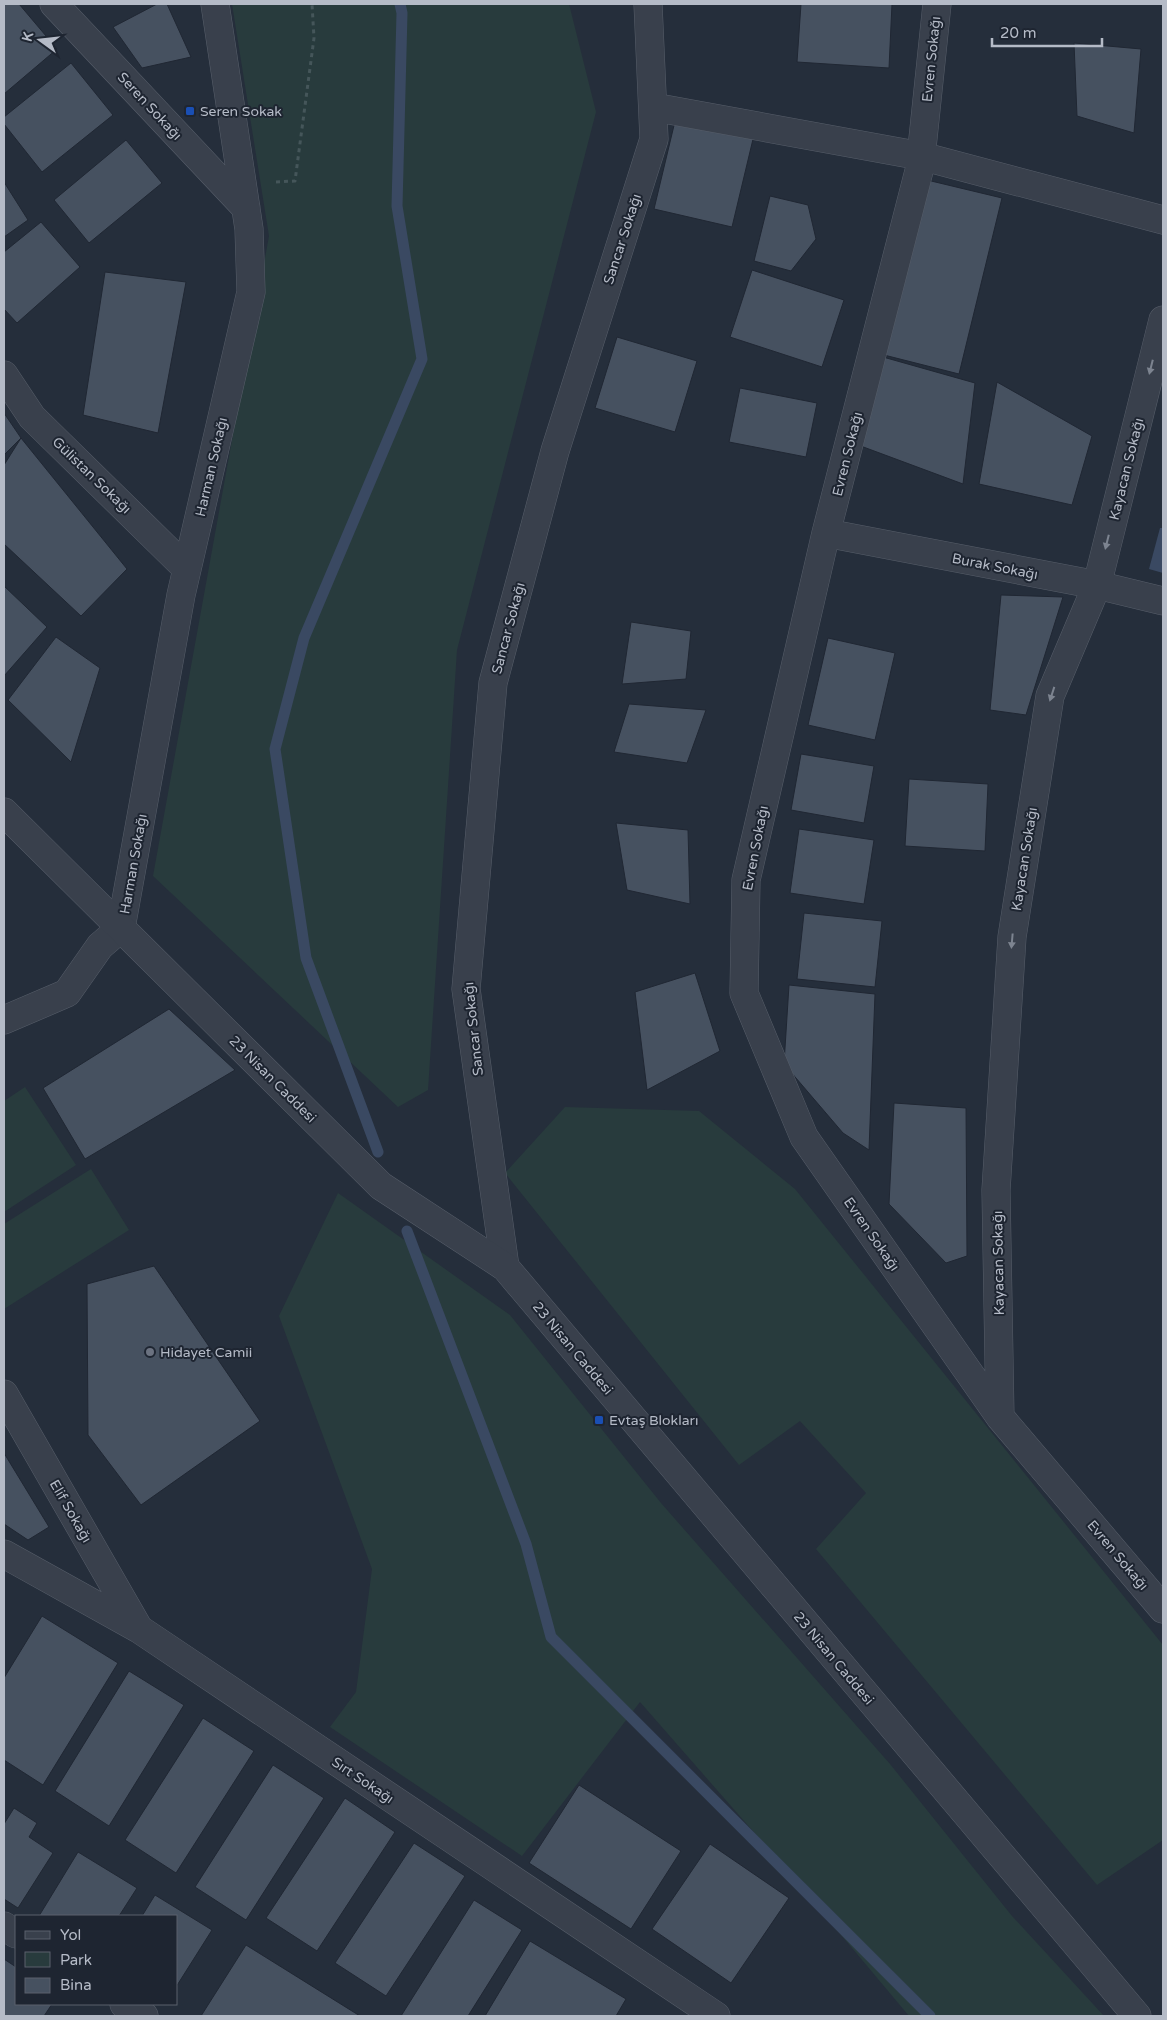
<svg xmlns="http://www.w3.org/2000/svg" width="1167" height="2020" viewBox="0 0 1167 2020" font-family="'Varela Round',sans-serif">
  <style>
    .green { fill: #283b3d }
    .water { fill: #3a4962 }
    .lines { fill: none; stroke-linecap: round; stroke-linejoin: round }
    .stream { stroke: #3a4962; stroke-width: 11 }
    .building { fill: #465160; stroke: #202733 }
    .minor-casing { stroke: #575e6a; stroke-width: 29 }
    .tertiary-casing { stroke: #575e6a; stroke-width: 29 }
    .path { stroke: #45565a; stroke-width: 3; stroke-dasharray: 4 4; stroke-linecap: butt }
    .minor { stroke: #39404c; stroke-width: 28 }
    .tertiary { stroke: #39404c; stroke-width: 28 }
    .oneway { fill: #7d8490 }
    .transit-dot { fill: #1a4fb4; stroke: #1e2531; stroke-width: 2 }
    .worship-dot { fill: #6b7280; stroke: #1e2531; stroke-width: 2 }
    .labels { text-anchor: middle; stroke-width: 4; stroke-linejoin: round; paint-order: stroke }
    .street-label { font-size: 14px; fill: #b5bbc7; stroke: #1e2531 }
    .poi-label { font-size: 14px; fill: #b5bbc7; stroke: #1e2531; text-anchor: start }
  </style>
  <rect width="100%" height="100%" fill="#252e3b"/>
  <!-- green -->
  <path class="green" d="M232,4H569L596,112L457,650L428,1090L398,1107L153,876L269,236Z
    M25,1087L76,1165L4,1212V1101Z
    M565,1107L699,1111L795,1189L1163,1645V1840L1097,1885L816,1549L866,1493L800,1421L739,1465L505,1173Z
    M91,1169L129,1230L4,1309V1224Z
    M338,1193L510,1315L661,1503L890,1764L1012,1916L1104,2016H909L780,1862L640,1702L522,1856L330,1727L356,1692L372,1569L279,1316Z"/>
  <!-- water -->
  <path class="water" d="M1160,528H1163V573L1149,569Z"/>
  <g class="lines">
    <!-- stream -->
    <path class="stream" d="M378,1152L306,958L275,749L304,638L422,359L397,206L402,13L400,4
      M407,1231L526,1544L551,1637L930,2016"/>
  </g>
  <!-- building -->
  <path class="building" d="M4,4H19L57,49L4,94Z
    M157,4H167L191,57L142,68L113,27Z
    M801,4H892L889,68L797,62Z
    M1074,43L1141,49L1134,133L1077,116Z
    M71,63L113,115L42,172L4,124V117Z
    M676,117L754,135L732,227L654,209Z
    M126,140L162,183L89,243L54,200Z
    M927,180L1002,198L959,374L884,355Z
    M4,182L28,220L4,237Z
    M770,196L808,205L816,239L791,271L754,261Z
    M41,222L80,267L17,323L4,309V252Z
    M752,270L844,300L822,367L730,337Z
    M105,272L186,282L158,433L83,415Z
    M617,337L697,361L675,432L595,408Z
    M883,357L975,383L963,484L858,445Z
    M997,382L1092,436L1072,505L979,484Z
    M740,388L817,403L806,457L729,442Z
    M4,413L21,438L4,455Z
    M21,438L127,569L81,616L4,544V465Z
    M4,586L47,627L4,676Z
    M1001,595L1063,597L1026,715L990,710Z
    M631,622L691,631L686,679L622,684Z
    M56,637L100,668L71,762L8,700Z
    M828,638L895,653L875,740L808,725Z
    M629,704L706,710L687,763L614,752Z
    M801,754L874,766L864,823L791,810Z
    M909,779L988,784L985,851L905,846Z
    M616,823L688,830L690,904L627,890Z
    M799,829L874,840L864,904L790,893Z
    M804,913L882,921L875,987L797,979Z
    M695,973L720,1051L647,1090L635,992Z
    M789,985L875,994L869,1150L843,1133L784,1064Z
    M169,1009L235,1070L85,1159L43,1088Z
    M894,1103L966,1108L967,1256L946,1263L889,1204Z
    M154,1266L260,1421L141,1505L88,1435L87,1284Z
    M4,1453L49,1527L28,1540L4,1524Z
    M42,1616L118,1663L43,1785L4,1760V1678Z
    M129,1671L184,1705L109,1826L55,1791Z
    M203,1718L254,1751L176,1873L125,1840Z
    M273,1765L324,1798L246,1920L195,1887Z
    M579,1785L681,1851L631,1929L529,1863Z
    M345,1798L395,1832L317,1951L266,1918Z
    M14,1808L37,1823L29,1837L53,1853L18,1908L4,1899V1824Z
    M414,1843L465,1876L386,1996L335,1963Z
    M710,1844L789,1898L731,1983L652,1929Z
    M78,1852L137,1888L119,1916H39Z
    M155,1895L212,1930L176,1987V1916H142Z
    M474,1900L522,1930L468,2016H401Z
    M530,1941L626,1999L616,2016H485Z
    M246,1945L360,2016H201Z
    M4,1959L16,1967V2004H52L44,2016H4Z"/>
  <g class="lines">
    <!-- minor casing -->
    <g class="minor-casing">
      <path id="minor" d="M54,4L246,208
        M937,4L920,167L826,533L746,880L744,993L804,1137L1000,1417L1163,1609
        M653,107L921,156L1163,220
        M4,375L32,417L187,569
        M826,533L1097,585L1163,601
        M4,1020L67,993L100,946L121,928L181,595L251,292L249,229L215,4
        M505,1267L466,989L493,683L555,451L654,139L648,4
        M4,1394L139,1629
        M1000,1417L996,1190L1012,937L1050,696L1097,585L1163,320
        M4,1554L139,1629L716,2016
        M4,1926L16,1934
        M124,2004L144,2016"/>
    </g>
    <!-- tertiary casing -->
    <g class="tertiary-casing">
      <path id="tertiary" d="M4,812L381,1186L505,1267L1137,2016"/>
    </g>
    <!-- path -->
    <path class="path" d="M276,182L295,181L314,38L312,4"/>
    <!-- minor -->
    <use href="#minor" class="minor"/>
    <!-- tertiary -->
    <use href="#tertiary" class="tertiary"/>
  </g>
  <!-- one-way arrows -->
  <defs><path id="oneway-solid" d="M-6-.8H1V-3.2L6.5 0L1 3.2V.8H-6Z" transform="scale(1.25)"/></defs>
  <g class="oneway">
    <use href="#oneway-solid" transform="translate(1151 367) rotate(104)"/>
    <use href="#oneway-solid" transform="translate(1107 542) rotate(104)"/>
    <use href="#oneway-solid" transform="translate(1052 694) rotate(108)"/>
    <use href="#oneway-solid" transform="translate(1012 941) rotate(95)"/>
  </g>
  <!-- markers -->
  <g class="transit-dot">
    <rect x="185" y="106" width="10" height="10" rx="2.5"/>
    <rect x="594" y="1415" width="10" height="10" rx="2.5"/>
  </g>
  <circle class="worship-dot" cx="150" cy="1352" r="5"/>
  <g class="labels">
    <!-- street labels -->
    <g class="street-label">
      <text transform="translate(931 59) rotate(-84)" y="5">Evren Sokağı</text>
      <text transform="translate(150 106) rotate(47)" y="5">Seren Sokağı</text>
      <text transform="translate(622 239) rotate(-72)" y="5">Sancar Sokağı</text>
      <text transform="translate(847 454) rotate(-76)" y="5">Evren Sokağı</text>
      <text transform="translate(211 467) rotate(-77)" y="5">Harman Sokağı</text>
      <text transform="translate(1126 469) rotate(-76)" y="5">Kayacan Sokağı</text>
      <text transform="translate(92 475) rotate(44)" y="5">Gülistan Sokağı</text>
      <text transform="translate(995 566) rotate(11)" y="5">Burak Sokağı</text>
      <text transform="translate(508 628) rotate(-75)" y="5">Sancar Sokağı</text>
      <text transform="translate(755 848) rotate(-79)" y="5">Evren Sokağı</text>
      <text transform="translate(1024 859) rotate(-81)" y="5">Kayacan Sokağı</text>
      <text transform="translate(133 864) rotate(-80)" y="5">Harman Sokağı</text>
      <text transform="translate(473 1029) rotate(-96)" y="5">Sancar Sokağı</text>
      <text transform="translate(273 1079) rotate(45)" y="5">23 Nisan Caddesi</text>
      <text transform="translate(872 1234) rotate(55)" y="5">Evren Sokağı</text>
      <text transform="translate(998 1263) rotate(-91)" y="5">Kayacan Sokağı</text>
      <text transform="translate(573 1348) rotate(50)" y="5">23 Nisan Caddesi</text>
      <text transform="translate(71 1511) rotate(60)" y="5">Elif Sokağı</text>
      <text transform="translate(1118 1555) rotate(50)" y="5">Evren Sokağı</text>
      <text transform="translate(834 1658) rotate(50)" y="5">23 Nisan Caddesi</text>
      <text transform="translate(363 1780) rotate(34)" y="5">Sırt Sokağı</text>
    </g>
    <!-- poi labels -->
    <g class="poi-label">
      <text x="200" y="116">Seren Sokak</text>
      <text x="160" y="1357">Hidayet Camii</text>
      <text x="609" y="1425">Evtaş Blokları</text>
    </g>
  </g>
  <!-- border -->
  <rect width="1167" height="2020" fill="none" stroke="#b5bbc7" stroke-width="10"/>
  <!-- legend -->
  <rect x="15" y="1915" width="162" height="90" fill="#1e2531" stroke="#5a616d"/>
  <rect x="25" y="1931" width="25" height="8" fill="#39404c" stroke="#5a616d"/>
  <text x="60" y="1940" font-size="15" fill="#b5bbc7">Yol</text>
  <rect x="25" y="1952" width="25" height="15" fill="#283b3d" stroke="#5a616d"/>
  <text x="60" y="1965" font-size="15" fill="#b5bbc7">Park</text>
  <rect x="25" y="1978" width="25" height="15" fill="#465160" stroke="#5a616d"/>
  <text x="60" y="1990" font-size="15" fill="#b5bbc7">Bina</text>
  <!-- north arrow -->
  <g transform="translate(40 40) rotate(285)" stroke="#1e2531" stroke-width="4" paint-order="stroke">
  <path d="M0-4L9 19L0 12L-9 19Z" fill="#b5bbc7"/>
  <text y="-8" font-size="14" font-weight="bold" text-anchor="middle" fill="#b5bbc7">K</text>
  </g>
  <!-- scale -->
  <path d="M992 38v8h110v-8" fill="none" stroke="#b5bbc7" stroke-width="2.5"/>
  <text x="1000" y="38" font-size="15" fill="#b5bbc7" stroke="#1e2531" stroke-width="4" paint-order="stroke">20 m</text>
</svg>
